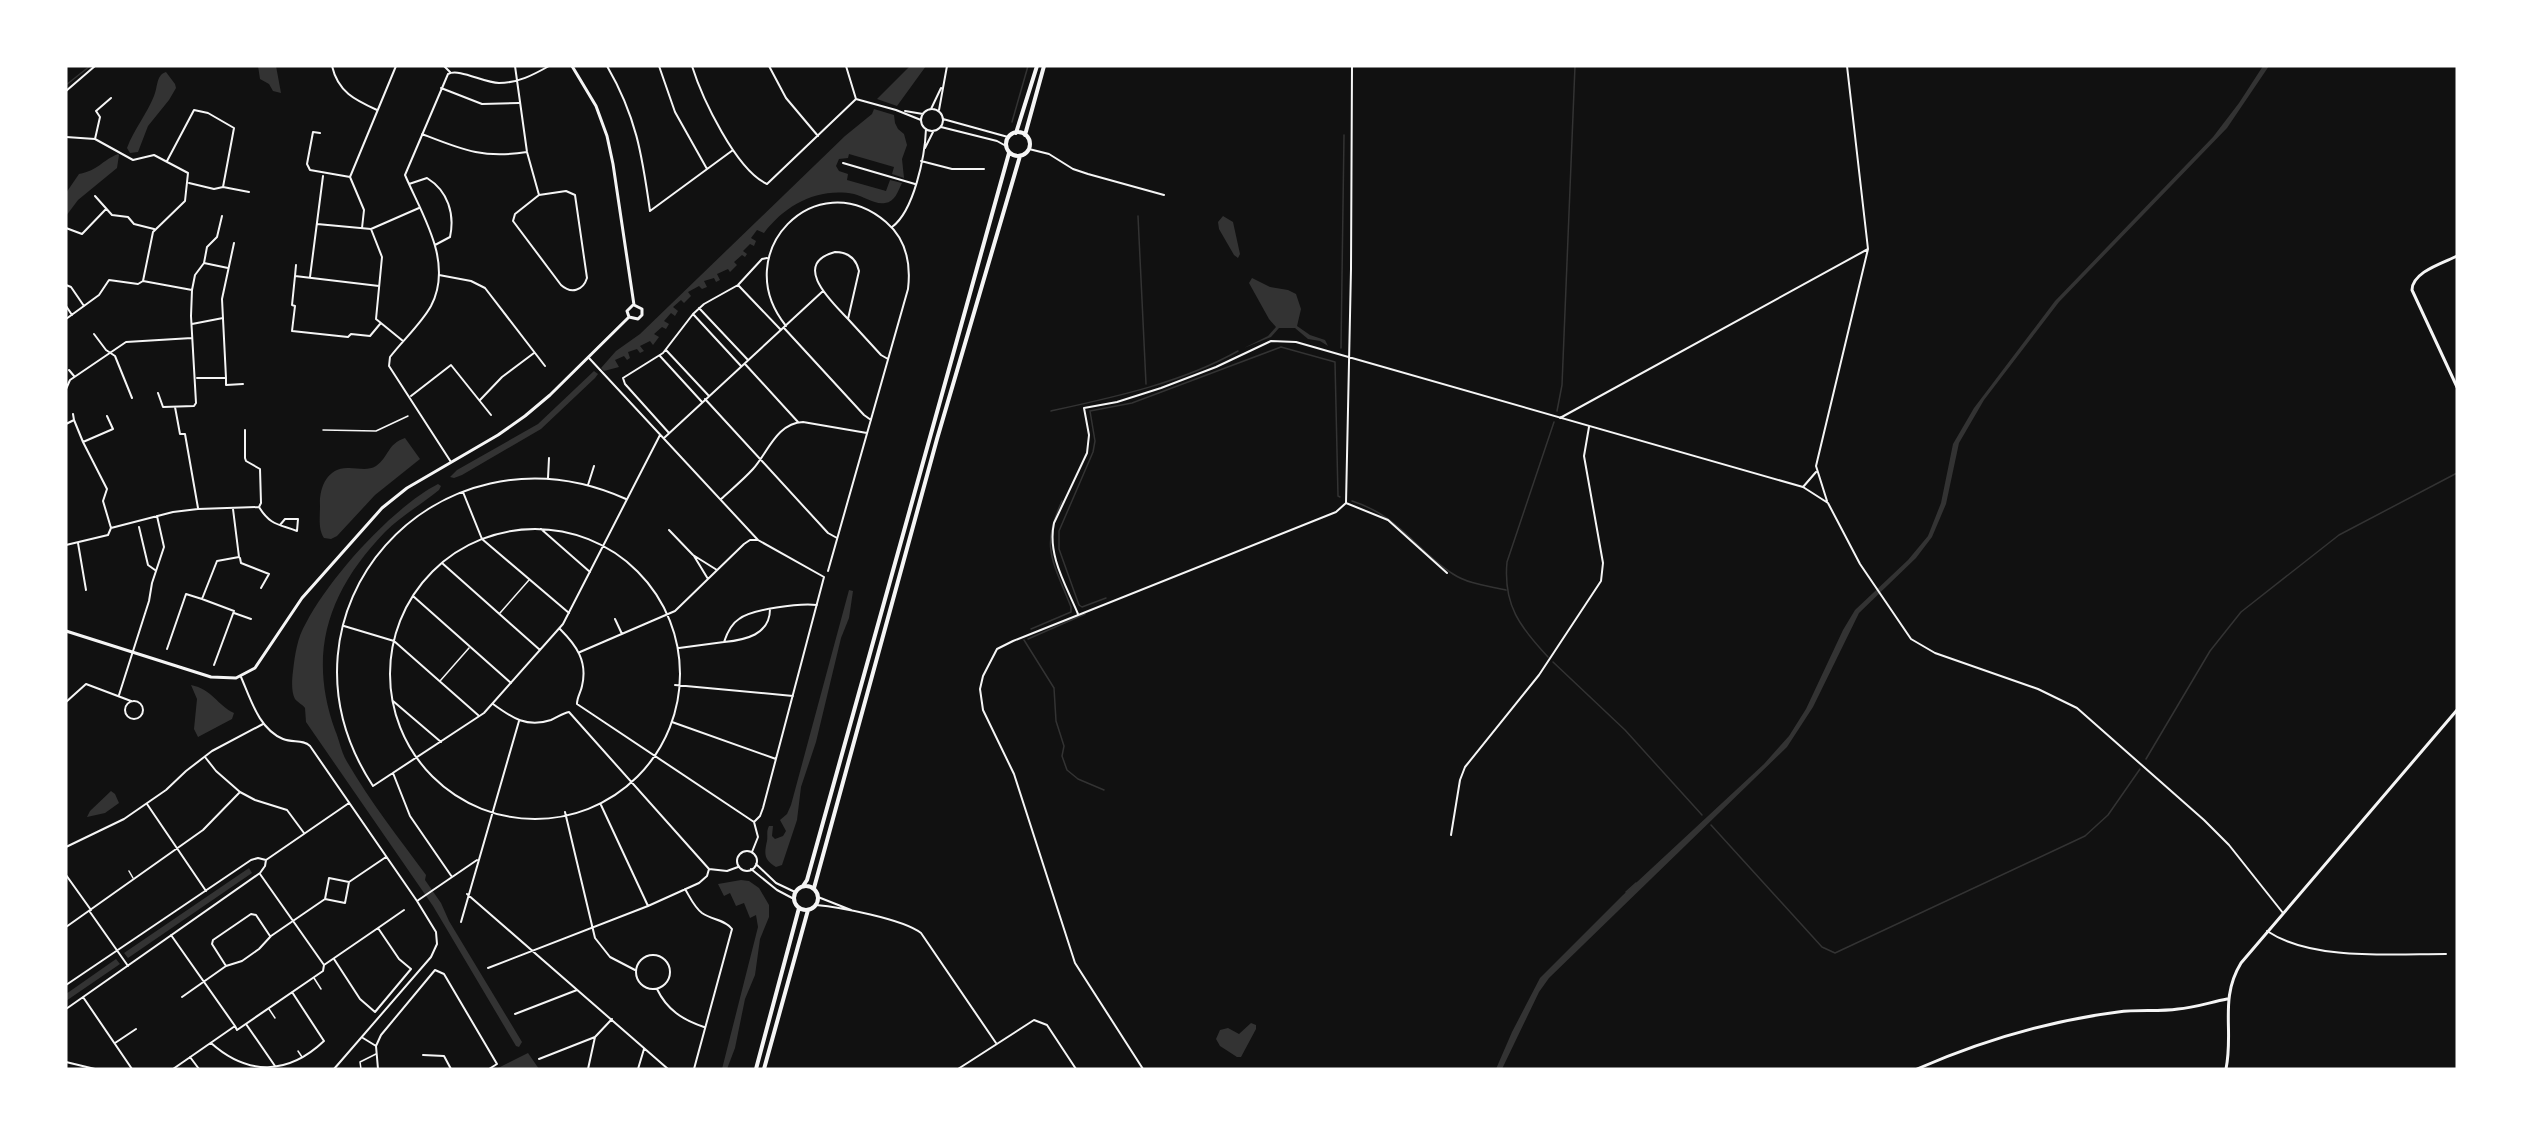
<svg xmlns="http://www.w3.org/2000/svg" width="2523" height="1135" viewBox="0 0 2523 1135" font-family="Rubik,sans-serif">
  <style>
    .water { fill: #333 }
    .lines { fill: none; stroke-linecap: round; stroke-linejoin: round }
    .stream { stroke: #333; stroke-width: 1.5 }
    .service { stroke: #f5f5f5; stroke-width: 1.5 }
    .minor { stroke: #f5f5f5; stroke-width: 2 }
    .tertiary { stroke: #f5f5f5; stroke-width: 3 }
    .primary { stroke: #f5f5f5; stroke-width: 4 }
  </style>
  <rect width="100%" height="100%" fill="#111"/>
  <!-- water -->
  <path class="water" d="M258,66H276L281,93L273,91L269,84L260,79Z
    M910,66H926L897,106L877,99Z
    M2263,66H2269L2227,128L2059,302L1984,400L1959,443L1946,504L1932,537L1916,558L1859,613L1813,707L1787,747L1549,978L1539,992L1502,1069H1496L1512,1032L1540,978L1623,895L1764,764L1789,736L1806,709L1843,630L1855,610L1908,560L1928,536L1941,503L1953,444L1974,408L2055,301L2213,137L2239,103Z
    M166,72L175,84L176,88L169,100L148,126L138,152L130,153L127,148C134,129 147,114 154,96C158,87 156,75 166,72Z
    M874,109L894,115L895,123L898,129L904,134L907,145L902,159L904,178L892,174L894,167L849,154L848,158L839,159L836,166L839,171L848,174L847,180L886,191L890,180L902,183C898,191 895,202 885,203C875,205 863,196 854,194C818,187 785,205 764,233L757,230L751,238L756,241L754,246L750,244L743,251L747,254L745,257L742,255L734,262L737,265L730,272L728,269L717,274L720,280L716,282L714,278L704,281L707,287L702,289L699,286L688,292L691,296L684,303L681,300L673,307L678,311L675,316L671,313L664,321L669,324L666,329L662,327L654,334L659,337L653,345L650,341L640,346L644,351L640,353L637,349L628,352L630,358L627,360L624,356L615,360L619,367L604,371L601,368L616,351L640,334L845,136L872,114Z
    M118,154L119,155L117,168L78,200L66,216V193L79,174C99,170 101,161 118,154Z
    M1223,216L1233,222L1240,254L1238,258L1234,255L1219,229L1218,222Z
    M1252,278L1270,287L1288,290L1296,294L1301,309L1297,326L1310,335L1325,340L1328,346L1320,341L1308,339L1295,328H1279L1271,337L1244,348L1268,336L1276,327L1269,319L1249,283Z
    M594,371L598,374L595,378L541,429L462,475L454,478L450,477L457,470L538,424Z
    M405,438L420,459L375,495L337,536L331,539L324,538C318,529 320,517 320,506C319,488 327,467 349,468C358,468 368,471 376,466C389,457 387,444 405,438Z
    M438,484L441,486L439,490C421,505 402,515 385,532C329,590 307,652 335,730C339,739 341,751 346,760C369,800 398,837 426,875L425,880L441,903L449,921L522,1042L519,1047L516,1046L433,906L306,722L305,708C302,704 297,702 295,699C291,692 292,679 293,671C295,655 297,638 306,623C330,577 392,508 438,484Z
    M849,590L853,591L849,618L841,638L816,742L801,787L797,820L782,865L776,867C764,860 764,854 767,841C768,835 766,832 769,826H773L772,836L775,839L783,836L786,831L780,820L787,814L791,805Z
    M191,685C212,689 217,705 234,713L232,719L198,737L194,729L197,699Z
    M111,791L115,794L119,803L105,813L87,817L90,811Z
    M249,868L252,873L128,958L124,953Z
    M741,880L749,881L759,888L769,905V917L760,939L755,975L745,999L735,1048L727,1069H722L758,927L756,915L750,918L744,903L736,906L730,893L724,896L718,884Z
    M116,959L120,964L66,1001V994Z
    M1251,1023L1256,1025V1029L1241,1057H1237L1220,1046L1216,1039L1220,1030L1228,1028L1239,1034Z
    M528,1053L539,1069H496Z"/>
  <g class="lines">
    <!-- stream -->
    <path class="stream" d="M66,85L90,66
      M1012,122L1028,66
      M1138,216L1146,384
      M1341,348L1344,135
      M1051,411C1115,397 1181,383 1238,351
      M1557,411L1562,385L1575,66
      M1352,501C1398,515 1416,550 1453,574C1468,584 1489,586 1506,590
      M1106,598L1082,607L1079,605L1059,549V531L1093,452L1095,441L1090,411L1132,403L1281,347L1335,362L1338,496L1340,497
      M1031,629L1071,612V607C1053,561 1040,548 1062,501
      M1028,639L1085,614
      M1024,640L1054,688L1056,721L1064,746L1062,756L1067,770L1078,779L1104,790
      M1548,657C1520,627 1503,605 1507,562L1554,422
      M1553,662L1625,730L1702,815
      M2146,759L2210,651L2241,612L2339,535L2457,473
      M1711,825L1822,947L1835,953L2085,836L2108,815L2140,769
      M1626,892L1636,883"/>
    <!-- service -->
    <path class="service" d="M323,430L376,431L408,416
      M500,613L529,580
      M440,681L469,648
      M129,871L133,878
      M314,978L321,989
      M269,1009L275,1018
      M298,1051L302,1057
      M361,1069L360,1062L376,1054"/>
    <!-- minor -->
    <path class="minor" d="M332,66C338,92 355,100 377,110
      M444,66L450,72
      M515,66L527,152L539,195L515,214L513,221L561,285C571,294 583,291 587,278L575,195L566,191L539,195
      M607,66C636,116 642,154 650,211L733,150
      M659,66L675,112L707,169
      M692,66C702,98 736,170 767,184L856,99
      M769,66L786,98L818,136
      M846,66L856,99
      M441,88L482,104L519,103
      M66,91L95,66
      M856,99L896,110L921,120
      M921 120a11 11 0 1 1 22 0a11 11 0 1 1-22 0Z
      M931,109L941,88
      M939,110L947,66
      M905,111L923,114
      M943,119L1008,137
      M941,127L997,141L1006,146
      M320,133L313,132L307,164L310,170L350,177L396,66
      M422,134C463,150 483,159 527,152
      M66,137L95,139L100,117L96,111L111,98
      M95,139L133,160L154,155L188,173L185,201L153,232L143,281
      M925,148L933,132
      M1029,149L1049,154L1073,169L1088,174L1164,195
      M167,161L194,110L208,113L234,128L223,187L214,189L189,183
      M921,161L952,169H984
      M843,163L915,184
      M350,177L364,210L362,228
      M409,184L427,178C448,191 455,214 450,237L435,245
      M223,187L249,192
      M95,196L112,215L128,217L134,224L154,229
      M317,224L371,229L419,208
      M892,227C914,211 925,156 926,129
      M66,228L82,234L106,209
      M371,229L382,257L376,319L403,341
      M835,252C848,252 856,258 859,271L848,319C833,303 790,264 835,252Z
      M204,263L228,268
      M439,275L471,281L485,288L545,366
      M295,276L296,265
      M310,277L323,176
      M66,285L71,287L84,306
      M738,285L781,330
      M379,286L295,276L292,305L295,306L292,331L348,337L351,334L370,336L380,324
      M66,306L72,315
      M699,308L748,360
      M693,314L741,366
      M66,319L99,295L109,280L138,284L143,281L192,290
      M848,319L881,355L888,359
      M192,324L223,318
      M786,326C727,253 816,162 886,222C906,239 911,264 908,289L828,571
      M784,328L864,415L871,420
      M94,334L106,350L115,356L132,398
      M666,350L709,396
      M660,356L702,402
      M589,358L758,540L824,577L763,808L760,816L754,822
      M745,364L798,422
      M69,370L74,376
      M197,378H226L222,299L234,243
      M226,378V385L243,384
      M66,389L70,380L126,342L192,338
      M158,393L163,407L194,406L196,403L191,316L192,290L195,275L204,263L207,247L217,237L222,216
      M411,396L451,365L491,415
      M705,399L828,533L837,538
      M480,400L502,377L534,353
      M175,407L180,434H185L198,508
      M73,414L74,420
      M1560,418L1868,249
      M66,424L74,420L83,442L113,429L107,416
      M245,430V458L246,461L260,469L261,503L259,507C270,525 278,524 297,531L298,519H285L280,525
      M669,433L625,384L623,378L663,353L693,314L704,304L738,285L762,259L767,258
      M664,438L823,291
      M451,462L389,366L390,357C403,340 421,324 431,306C454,262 422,215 405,175L448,74C459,68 484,83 499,83C518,83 533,75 549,66
      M548,478L549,458
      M588,485L594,466
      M1803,487L1816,472
      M463,492L482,539L569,613
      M626,499C436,414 259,612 373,786L484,713L563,624L660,435
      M721,499C732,489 743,480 753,469C768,452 777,423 803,422L867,433
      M1827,501L1816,466L1868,249L1847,66
      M1346,503L1388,520L1447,573
      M139,527L148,565L155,570
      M111,528L173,512L198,509L259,507
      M390 674a145 145 0 1 1 290 0a145 145 0 1 1-290 0Z
      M541,529L590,572
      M669,530L693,555L717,570
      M78,543L86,590
      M66,545L108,535L111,528L103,501L107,489L83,442
      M694,556L708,579
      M240,558L241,563L269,574L261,588
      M442,563L540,650
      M413,596L511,683
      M202,599L234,611L214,665
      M234,613L251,619
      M1078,614C1066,585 1047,555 1054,523L1087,453L1089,435L1084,408L1117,402L1161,388L1216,367L1271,341L1296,342L1803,487L1828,503L1860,564L1911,639L1935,653L2038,689L2077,708L2204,820L2229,845L2283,913
      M615,619L622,634
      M344,626L394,641L478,715
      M560,629C576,645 588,661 582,686C581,692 577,697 577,704L754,822
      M724,642C745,640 770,635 770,609
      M679,648L724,642C727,633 731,624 739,619C752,609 800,603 817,605
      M167,649L186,594L202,599L217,561L239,557L233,509
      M580,652L675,611L744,544L750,540H758
      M241,677C251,700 259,729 283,739C293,743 303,739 310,746L417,901L436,932L437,944L431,957L334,1069
      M675,685L793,696
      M119,695L149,601L152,583L164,547L157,516
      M125 710a9 9 0 1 1 18 0a9 9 0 1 1-18 0Z
      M393,701L441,742
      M66,702L86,684L131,701
      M493,704C512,718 527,728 551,720C558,717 563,713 569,712L709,869
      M672,722L776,759
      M205,757L216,771L240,792L255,800L287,810L304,833
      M393,773L410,816L452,877
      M147,804L206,891
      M601,805L648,906
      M565,812L595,938L610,957L635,970
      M1451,835L1460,780L1465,767L1539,675L1601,581L1603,563L1584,456L1589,427
      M66,847L124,819L166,790L186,771L212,751L263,724
      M737 861a10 10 0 1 1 20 0a10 10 0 1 1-20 0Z
      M752,852L758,837L754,822
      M266,860L349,803
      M756,864L776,883L795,892
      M709,869L727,871L738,867
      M751,869L777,890L794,899
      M260,874L324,965
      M66,875L91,910
      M349,882L386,857
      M685,889C690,897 694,907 702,913C712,920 726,920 732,929L694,1069
      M467,894L668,1069
      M818,897L851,910
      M417,901L477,860
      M816,905C839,907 903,919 921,933L996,1043
      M90,912L128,966
      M461,922L519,721
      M66,927L203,830L240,792
      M378,928L404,910
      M2267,931C2312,961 2392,954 2446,954
      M171,935L235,1026
      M270,936L256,915L251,914L213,940L212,944L226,966L242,961L259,949L271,936L325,899L329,878L349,882L345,903L325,899
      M636 972a17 17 0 1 1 34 0a17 17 0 1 1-34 0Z
      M488,968L648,906L699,883L707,876L709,869
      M66,985L251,860L258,858L266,860L265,866L260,873L66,1009
      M657,989C667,1010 683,1020 704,1027
      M83,997L132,1069
      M182,997L226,966
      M515,1014L577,990
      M246,1024L275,1066
      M363,1038L376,1046
      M115,1043L136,1029
      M211,1043C248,1076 288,1075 324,1041L292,992
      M423,1055L444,1056L451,1069
      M190,1057L199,1069
      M539,1059L595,1037L612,1019
      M66,1062L95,1069
      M173,1069L235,1026L237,1030L323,971L324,965L378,928L399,959L411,969L375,1012L360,999L334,959
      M378,1069L376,1046L381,1035L435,970L444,974L497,1064L489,1069
      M588,1069L595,1037
      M638,1069L644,1049
      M958,1069L1034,1020L1047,1025L1076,1069
      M1143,1069L1075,963L1014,774L983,710L980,689L983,676L997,649L1013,641L1336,512L1346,503L1351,269L1352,66"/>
    <!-- tertiary -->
    <path class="tertiary" d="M572,66L596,106L607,136L613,164L634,305
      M2457,256C2443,263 2412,272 2412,290L2457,387
      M629,317L638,319L642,315V309L634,305
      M629,317L627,311L633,305
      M66,631L211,677L236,678L255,668L302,598L382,508L407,488L498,435L525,416L550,395L629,317
      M1917,1069C1981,1041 2048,1021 2118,1012C2138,1009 2158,1012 2178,1009C2194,1008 2211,1002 2227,999
      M2226,1069C2234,1030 2219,999 2241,963L2457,710"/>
    <!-- primary -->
    <path class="primary" d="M1006 144a12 12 0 1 1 24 0a12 12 0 1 1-24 0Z
      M1016,133L1037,66
      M1025,135L1044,66
      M803,886L807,880L1009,153
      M794 898a12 12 0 1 1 24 0a12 12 0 1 1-24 0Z
      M814,888L937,439L1020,156
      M756,1069L799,908
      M764,1069L808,910"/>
  </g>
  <!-- border -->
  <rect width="2523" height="1135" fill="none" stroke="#ffffff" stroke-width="135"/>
</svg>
